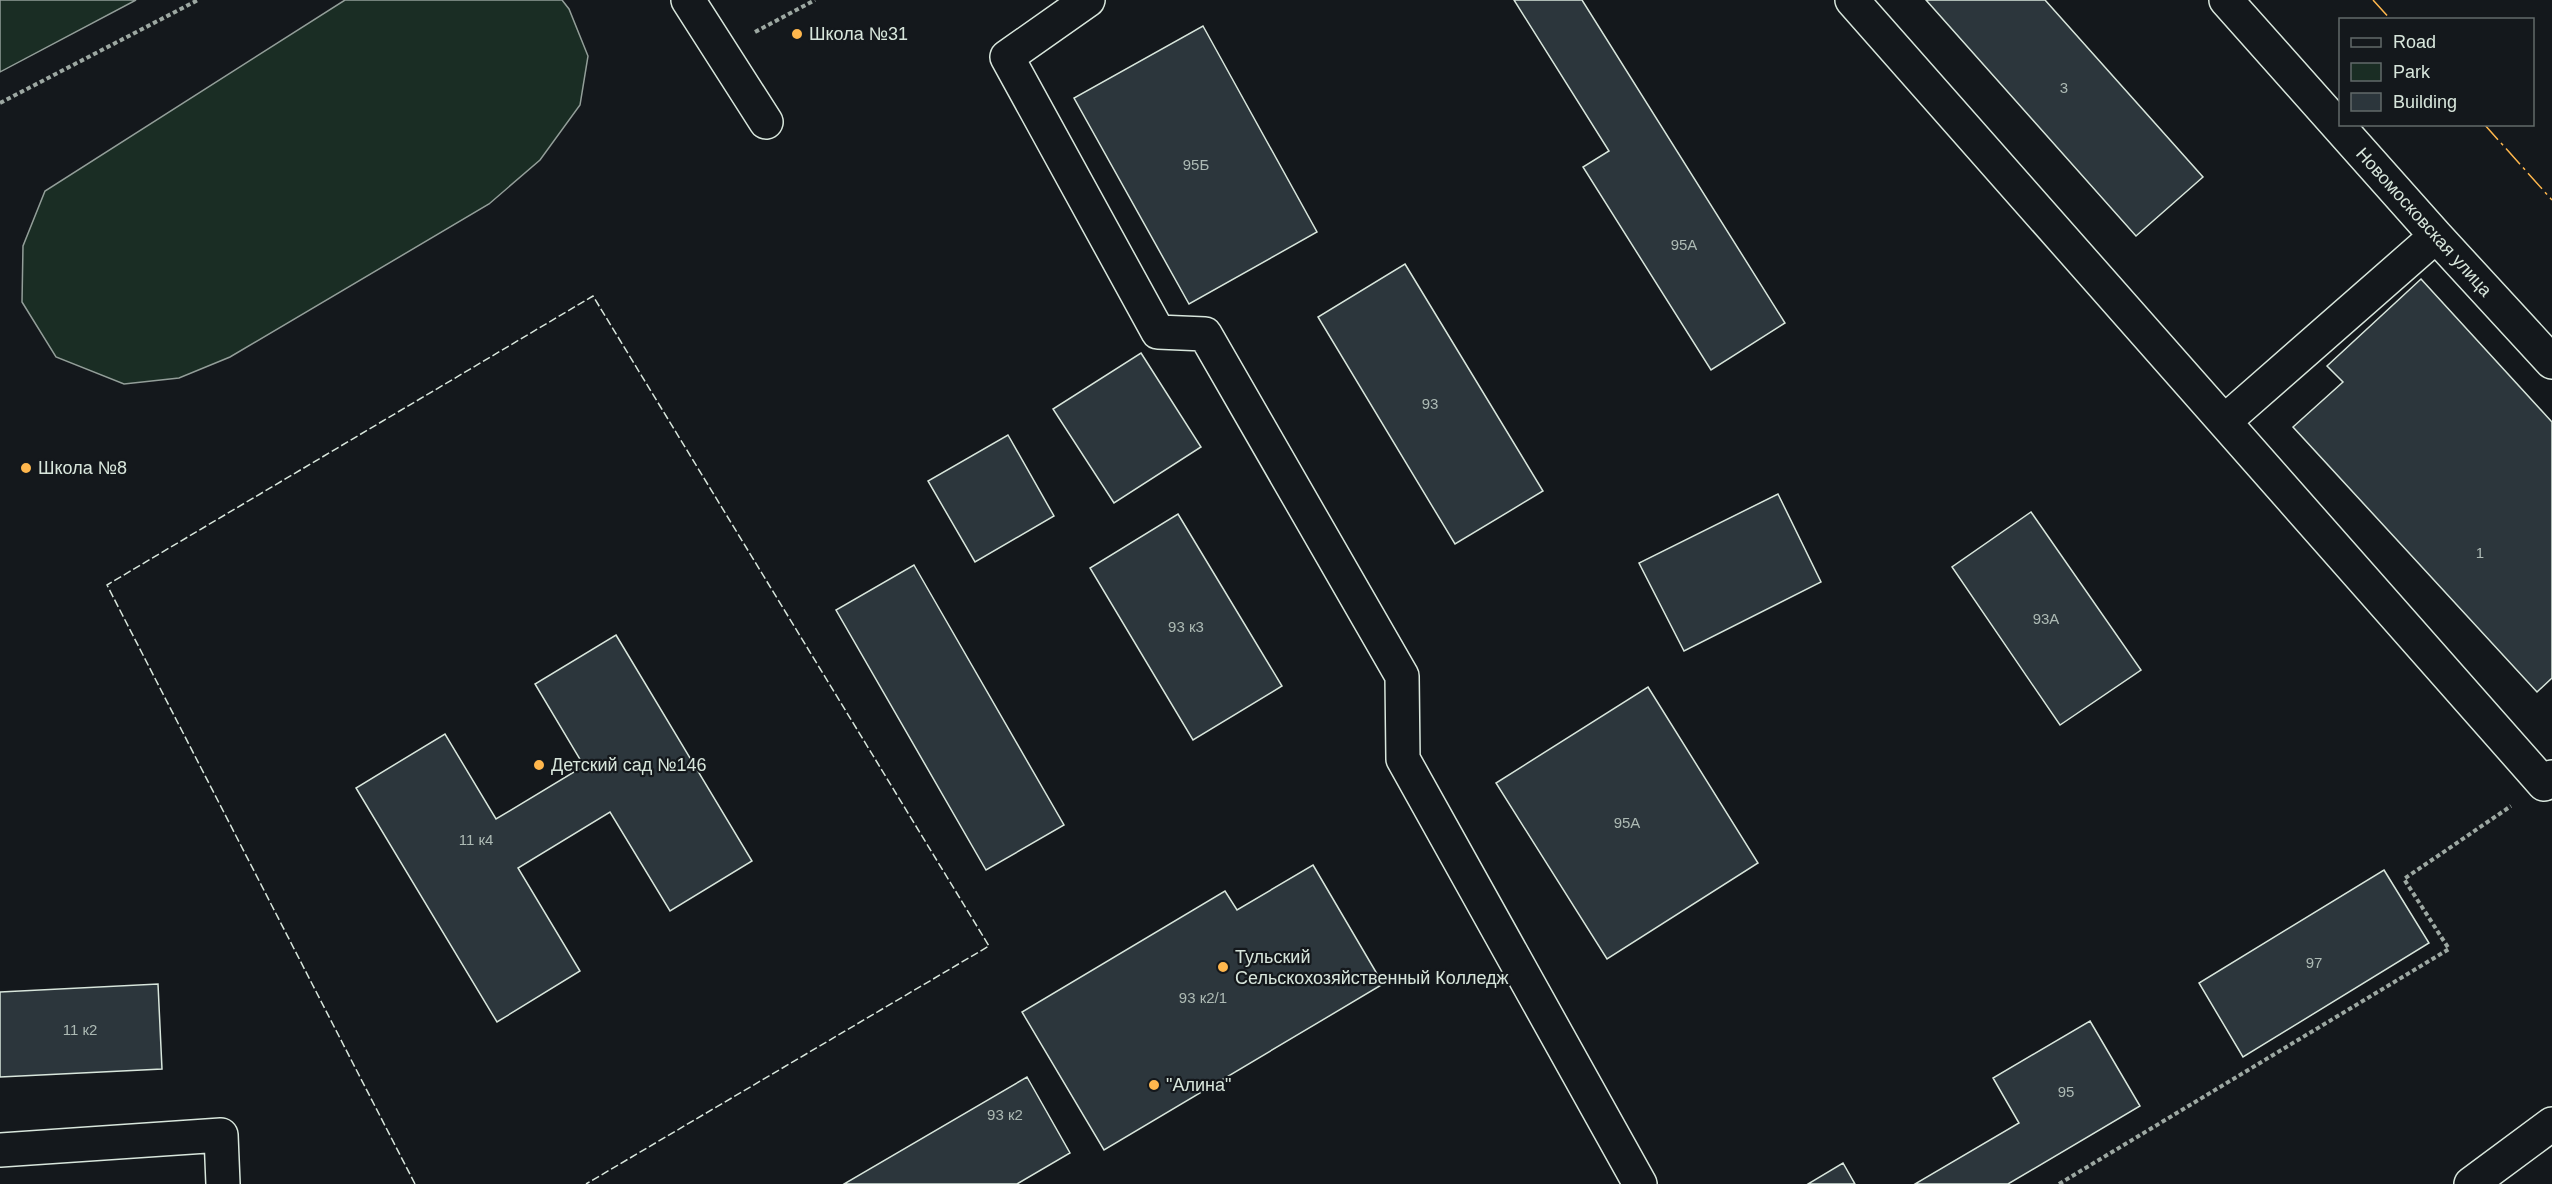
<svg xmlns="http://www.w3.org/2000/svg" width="2552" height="1184" viewBox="0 0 2552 1184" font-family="Helvetica,sans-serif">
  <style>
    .green { fill: #1a2d24; stroke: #939e99; stroke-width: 1.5 }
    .building { fill: #2c363c; stroke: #d8e6dc; stroke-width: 1.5 }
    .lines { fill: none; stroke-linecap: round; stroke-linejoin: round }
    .minor-casing { stroke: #d8e6dc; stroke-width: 36 }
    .major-casing { stroke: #d8e6dc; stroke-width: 36 }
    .path { stroke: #9da8a2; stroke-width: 4; stroke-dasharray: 4.5 3; stroke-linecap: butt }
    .minor { stroke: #14181c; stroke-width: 33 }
    .major { stroke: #14181c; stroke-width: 33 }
    .fence { stroke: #d8e6dc; stroke-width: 1.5; stroke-dasharray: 8 3; stroke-linecap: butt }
    .power { stroke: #ffb74d; stroke-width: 1.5; stroke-dasharray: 21 4.5 3 4.5; stroke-linecap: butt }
    .poi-dot { fill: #ffb74d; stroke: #14181c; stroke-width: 2 }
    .labels { text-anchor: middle; stroke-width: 4.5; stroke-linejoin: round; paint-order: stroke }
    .number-label { font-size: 15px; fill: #adbab4 }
    .poi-label { font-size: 18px; fill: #d8e6dc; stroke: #14181c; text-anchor: start }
    .street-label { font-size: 18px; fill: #d8e6dc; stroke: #14181c }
  </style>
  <rect width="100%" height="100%" fill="#14181c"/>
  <!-- green -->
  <path class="green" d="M0,0H136L0,72Z
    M345,0H562L569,9L588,56L580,105L540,160L489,204L230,357L179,378L124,384L56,357L22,302L23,246L45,191Z"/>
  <!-- building -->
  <path class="building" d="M1514,0H1582L1785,323L1711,370L1583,167L1609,151Z
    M1926,0H2045L2203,177L2136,236Z
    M1203,26L1317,232L1189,304L1074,98Z
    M1405,264L1543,491L1455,544L1318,317Z
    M2421,279L2552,422V678L2537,692L2293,427L2343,382L2327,366Z
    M1141,353L1201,447L1114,503L1053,409Z
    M1008,435L1054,516L975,562L928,481Z
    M1778,494L1821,582L1684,651L1639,563Z
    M2031,512L2141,670L2060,725L1952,567Z
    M1178,514L1282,686L1193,740L1090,568Z
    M914,565L1064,825L986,870L836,610Z
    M616,635L752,861L670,911L610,812L518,868L580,971L497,1022L356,788L445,734L496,819L584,766L535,684Z
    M1648,687L1758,863L1607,959L1496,783Z
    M1313,865L1383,984L1104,1150L1022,1012L1225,891L1237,910Z
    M2384,870L2429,943L2243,1057L2199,983Z
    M158,984L162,1069L0,1077V992Z
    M2090,1021L2140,1106L2008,1184H1915L2019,1123L1993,1078Z
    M1027,1077L1070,1153L1017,1184H844Z
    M1843,1163L1855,1184H1808Z"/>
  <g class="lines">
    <!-- minor casing -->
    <g class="minor-casing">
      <path id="minor" d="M688,0L766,122
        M1088,0L1007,57L1158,332L1205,334L1402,676L1403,759L1640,1184
        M1852,0L2544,784L2552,777
        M2226,0L2436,236L2552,362
        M2225,421L2436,236
        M0,1150L221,1135L223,1184"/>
    </g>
    <!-- major casing -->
    <g class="major-casing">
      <path id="major" d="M2471,1184L2552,1124"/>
    </g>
    <!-- path -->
    <path class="path" d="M755,32L815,0
      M0,103L198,0
      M2059,1184L2449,949L2404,879L2511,806"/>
    <!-- minor -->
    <use href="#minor" class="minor"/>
    <!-- major -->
    <use href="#major" class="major"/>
    <!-- fence -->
    <path class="fence" d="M415,1184L107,585L593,296L989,946L586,1184"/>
    <!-- power -->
    <path class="power" d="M2373,0L2391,20
      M2484,124L2552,200"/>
  </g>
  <!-- markers -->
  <g class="poi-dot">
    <circle cx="797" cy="34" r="6"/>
    <circle cx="26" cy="468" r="6"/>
    <circle cx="539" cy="765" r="6"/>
    <circle cx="1223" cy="967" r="6"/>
    <circle cx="1154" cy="1085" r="6"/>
  </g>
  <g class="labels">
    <!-- number labels -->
    <g class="number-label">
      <text x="2064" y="93">3</text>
      <text x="1196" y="170">95Б</text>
      <text x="1684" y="250">95А</text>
      <text x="1430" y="409">93</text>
      <text x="2480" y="558">1</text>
      <text x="2046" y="624">93А</text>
      <text x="1186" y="632">93 к3</text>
      <text x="1627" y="828">95А</text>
      <text x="476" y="845">11 к4</text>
      <text x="2314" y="968">97</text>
      <text x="1203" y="1003">93 к2/1</text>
      <text x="80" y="1035">11 к2</text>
      <text x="2066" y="1097">95</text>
      <text x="1005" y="1120">93 к2</text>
    </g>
    <!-- poi labels -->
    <g class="poi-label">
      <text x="809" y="40">Школа №31</text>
      <text x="38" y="474">Школа №8</text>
      <text x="551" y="771">Детский сад №146</text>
      <text x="1235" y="963">Тульский<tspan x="1235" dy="21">Сельскохозяйственный Колледж</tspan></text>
      <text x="1166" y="1091">"Алина"</text>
    </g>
    <!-- street labels -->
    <g class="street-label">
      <text transform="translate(2424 222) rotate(48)" y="6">Новомосковская улица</text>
    </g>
  </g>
  <!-- legend -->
  <rect x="2339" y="18" width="195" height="108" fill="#14181c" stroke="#626a69" stroke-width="1.5"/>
  <rect x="2351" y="38" width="30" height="9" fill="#14181c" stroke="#626a69" stroke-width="1.5"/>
  <text x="2393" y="48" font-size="18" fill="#d8e6dc">Road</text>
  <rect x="2351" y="63" width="30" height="18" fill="#1a2d24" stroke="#626a69" stroke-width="1.5"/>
  <text x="2393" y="78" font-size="18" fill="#d8e6dc">Park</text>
  <rect x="2351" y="93" width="30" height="18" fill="#2c363c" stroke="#626a69" stroke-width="1.5"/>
  <text x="2393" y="108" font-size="18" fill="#d8e6dc">Building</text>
</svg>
